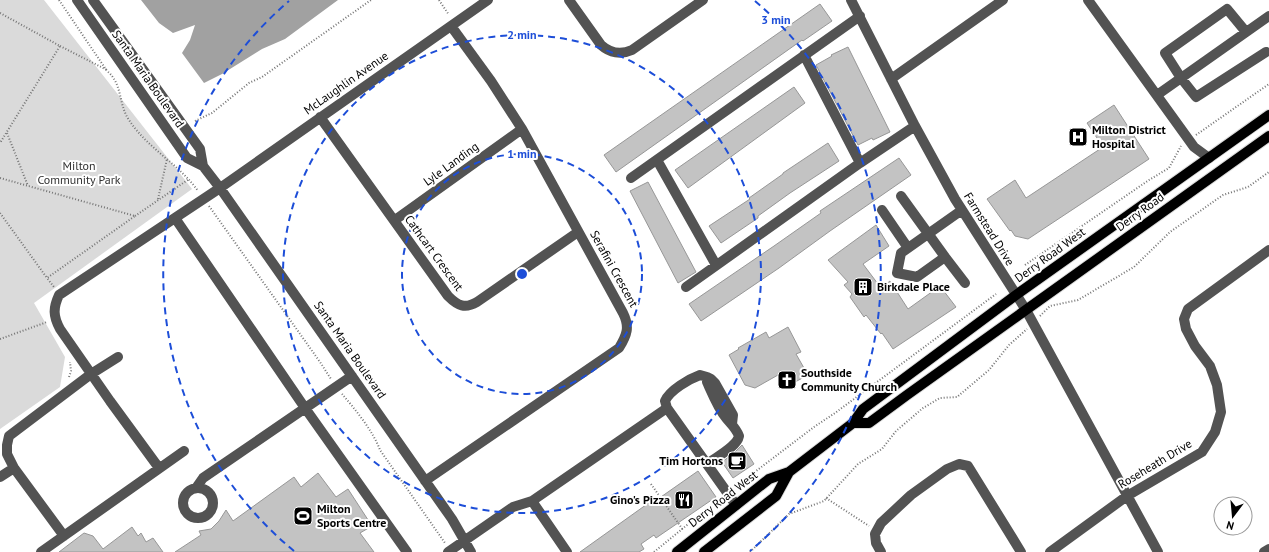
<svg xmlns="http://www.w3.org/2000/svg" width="1269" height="552" viewBox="0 0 1269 552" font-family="'PT Sans',sans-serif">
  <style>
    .green { fill: #dadada }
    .water { fill: #a1a1a1 }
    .building { fill: #c3c3c3; stroke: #979797 }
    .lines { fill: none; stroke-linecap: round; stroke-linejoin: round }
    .major-casing { stroke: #dbdbdb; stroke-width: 12 }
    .path { stroke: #757575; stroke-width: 2; stroke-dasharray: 1 2; stroke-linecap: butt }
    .minor { stroke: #535353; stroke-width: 10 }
    .major { stroke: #000; stroke-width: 10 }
    .ring { fill: none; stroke: #1d4ed8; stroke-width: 2; stroke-dasharray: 7 5 }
    .labels { text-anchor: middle; stroke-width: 4; stroke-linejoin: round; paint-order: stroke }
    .street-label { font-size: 12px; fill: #000; stroke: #fff }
    .poi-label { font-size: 12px; font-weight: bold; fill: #000; stroke: #fff; text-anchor: start }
    .park-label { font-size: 12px; fill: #313131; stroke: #fff }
    .centre { fill: #1d4ed8; stroke: #fff; stroke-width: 2 }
    .ring-label { font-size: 12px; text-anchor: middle; font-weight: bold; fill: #1d4ed8; stroke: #fff; stroke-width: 4; stroke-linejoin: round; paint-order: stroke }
  </style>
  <rect width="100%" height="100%" fill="#fff"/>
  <!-- green -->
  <path class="green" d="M0,0H44L192,189L34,303L65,357L60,387L0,429Z"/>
  <!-- water -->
  <path class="water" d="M141,0H338L285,39L262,49L222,74L204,83L182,53L190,40L195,25L173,33L159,23Z"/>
  <!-- building -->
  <path class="building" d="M820,4L832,21L803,41L802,40L616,172L604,155Z
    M848,47L890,132L873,140L872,138L858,145L816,65L832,56L831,55Z
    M794,87L805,103L688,188L675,170Z
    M1114,105L1149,159L1028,239L1015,236L1011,230L1010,231L987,199L1015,180L1026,198L1103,147L1087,123Z
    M828,143L839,161L790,193L758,216V218L721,243L709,226L750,199L749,198L783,174V173Z
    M899,158L911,175L830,231L779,268L701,321L689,304L774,246L821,213L820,211Z
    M648,182L696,272L678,283L630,191Z
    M876,225L889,246L863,264L881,288L890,281L908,309L940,286L956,307L893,349L882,333L881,334L866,315L864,317L850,297L852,294L844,285L848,282L828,260Z
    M788,327L801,352L796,354L808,375L784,388L778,375L755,388L745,385L729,355L739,349L738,348L766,332L769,338Z
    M742,445L754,464L733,478L722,462L734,453Z
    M698,471L716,497L656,538L654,535L641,544L644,549L639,552H580L657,497L658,499Z
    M318,473L336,497L348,489L372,526L360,533L374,552H175L201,535L199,531L211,529L219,521L226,510L233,521L294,477L301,487Z
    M132,527L138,536L141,533L146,542L153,538L163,552H59L84,533L93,536L103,549Z"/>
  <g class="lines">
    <!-- major casing -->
    <g class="major-casing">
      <path id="major" d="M853,423H869L907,395L1269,136
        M677,552L769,479L789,472L853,423L863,409L1016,295L1269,115
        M704,552L776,496L789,472"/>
    </g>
    <!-- path -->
    <path class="path" d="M59,0L107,71C123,84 118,104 129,120C147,148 179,164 198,191
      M439,0L449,15
      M0,13L60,46L0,143
      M60,46L107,70
      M195,121L212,113L249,83L262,77L371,0
      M7,133L28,186
      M1196,135L1269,84
      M0,178L135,216L47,278L54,287
      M158,199L167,159
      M209,206L320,362L331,379
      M0,213L47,278
      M135,216L189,179
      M1025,265L1149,180L1169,168L1181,146
      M1040,316L1050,306L1078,300L1134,267L1170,232L1223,195L1248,187L1269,172
      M0,339L47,322
      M69,377L71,371L70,362
      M342,394C355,409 373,431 380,450L445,543
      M651,484L683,530
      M735,487L814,427L835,413L996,294
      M826,498L869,526
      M654,552L720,498
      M750,552L789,514L824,501L858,464L882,449L896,431L923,408L940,398L957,397L989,370L1009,345L1027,329"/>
    <!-- minor -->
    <path class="minor" d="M77,0L187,158L203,166L200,149L93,0
      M569,0L601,45C610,53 621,55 632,50L703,0
      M851,0L915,126L955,199L1026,310L1158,552
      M1088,0L1194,147L1209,158
      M1246,32L1227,9L1165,53L1181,78L1196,97L1266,52
      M804,55L860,163
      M891,79L1003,0
      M1157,95L1269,16
      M320,117L448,296C458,306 465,309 477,302L578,232
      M657,160L716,265
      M203,166L220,188L452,519L471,552
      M631,178L860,16
      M901,196L945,257
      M882,210L908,248
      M962,210L901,253L897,273L917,277L945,257L965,283
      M175,218L305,408L407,552
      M395,220L522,129
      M686,287L860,163L915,126
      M707,377L711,379L715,383L733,415L732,424
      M667,408L665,401C670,390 689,379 700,375L707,377V382C712,393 718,408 726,418C731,424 736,428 739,436C737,447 716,457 707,464
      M159,468L110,401L60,329C53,316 53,308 59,295L220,188L488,0
      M0,477L14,468
      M425,481L619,348C627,335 630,327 623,313L522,129L491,81L451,26
      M196,488L203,478L352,376
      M183 503a15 15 0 1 1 30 0a15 15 0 1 1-30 0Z
      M532,501L567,552
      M64,536L14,468L7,454V445L9,436L91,374L118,357
      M41,552L184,451
      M448,552L513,507L532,501L667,408L736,505
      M881,552L876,543L875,534L881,523L911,495L947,469L959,464L968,466L1021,552
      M1050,552L1127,496L1202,452L1215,432L1221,412L1217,385L1210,366L1195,346L1186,329L1184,319L1188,309L1269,250
      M1264,552L1269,549"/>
    <!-- major -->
    <use href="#major" class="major"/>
  </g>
  <!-- distance rings -->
  <g class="ring">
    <circle cx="522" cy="274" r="120"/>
    <circle cx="522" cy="274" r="239"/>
    <path d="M294 551A359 359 0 0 1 289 1M755 1A359 359 0 0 1 750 551"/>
  </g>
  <!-- icons -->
  <defs>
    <g id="hospital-square" transform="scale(1)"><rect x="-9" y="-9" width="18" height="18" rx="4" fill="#000" stroke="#fff"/><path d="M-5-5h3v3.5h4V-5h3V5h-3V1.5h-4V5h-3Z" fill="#fff"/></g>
    <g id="building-square" transform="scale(1)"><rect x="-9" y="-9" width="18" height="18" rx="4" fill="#000" stroke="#fff"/><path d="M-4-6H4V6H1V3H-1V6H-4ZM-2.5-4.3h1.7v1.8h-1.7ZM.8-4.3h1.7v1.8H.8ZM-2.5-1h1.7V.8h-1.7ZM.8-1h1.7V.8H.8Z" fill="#fff"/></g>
    <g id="church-square" transform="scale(1)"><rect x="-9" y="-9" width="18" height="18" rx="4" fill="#000" stroke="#fff"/><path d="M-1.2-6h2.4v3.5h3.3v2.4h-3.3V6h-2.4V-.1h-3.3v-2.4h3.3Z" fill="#fff"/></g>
    <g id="cafe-square" transform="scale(1)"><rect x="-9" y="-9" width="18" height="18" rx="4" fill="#000" stroke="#fff"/><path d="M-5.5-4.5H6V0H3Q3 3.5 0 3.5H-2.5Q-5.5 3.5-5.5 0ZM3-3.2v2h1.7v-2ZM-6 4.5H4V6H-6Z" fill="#fff"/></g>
    <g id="restaurant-square" transform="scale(1)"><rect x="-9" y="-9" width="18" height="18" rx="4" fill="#000" stroke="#fff"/><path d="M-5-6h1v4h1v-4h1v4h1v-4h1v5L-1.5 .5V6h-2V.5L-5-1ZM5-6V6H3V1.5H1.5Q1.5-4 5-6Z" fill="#fff"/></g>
    <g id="stadium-square" transform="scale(1)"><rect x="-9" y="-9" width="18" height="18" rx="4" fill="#000" stroke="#fff"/><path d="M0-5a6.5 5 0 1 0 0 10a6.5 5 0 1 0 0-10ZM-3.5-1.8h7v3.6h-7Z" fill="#fff"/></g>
  </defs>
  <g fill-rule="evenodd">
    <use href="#hospital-square" x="1078" y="137"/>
    <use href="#building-square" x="863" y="287"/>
    <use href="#church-square" x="787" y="380"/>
    <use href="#cafe-square" x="737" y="461"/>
    <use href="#restaurant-square" x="684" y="500"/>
    <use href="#stadium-square" x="303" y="516"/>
  </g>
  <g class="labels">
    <!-- street labels -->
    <g class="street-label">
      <text transform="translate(148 79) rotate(55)" y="4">Santa Maria Boulevard</text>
      <text transform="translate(346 83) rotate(-35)" y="4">McLaughlin Avenue</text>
      <text transform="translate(451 164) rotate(-36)" y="4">Lyle Landing</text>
      <text transform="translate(1140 212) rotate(-36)" y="4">Derry Road</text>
      <text transform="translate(989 229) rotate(58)" y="4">Farmstead Drive</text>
      <text transform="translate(434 253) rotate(54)" y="4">Cathcart Crescent</text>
      <text transform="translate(1050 255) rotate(-36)" y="4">Derry Road West</text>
      <text transform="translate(614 269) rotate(61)" y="4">Serafini Crescent</text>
      <text transform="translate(350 350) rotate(55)" y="4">Santa Maria Boulevard</text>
      <text transform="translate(1155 464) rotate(-31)" y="4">Roseheath Drive</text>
      <text transform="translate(723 499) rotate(-38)" y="4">Derry Road West</text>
    </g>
    <!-- poi labels -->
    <g class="poi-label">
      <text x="1092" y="134">Milton District<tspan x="1092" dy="14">Hospital</tspan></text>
      <text x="877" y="291">Birkdale Place</text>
      <text x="801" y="377">Southside<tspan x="801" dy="14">Community Church</tspan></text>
      <text x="723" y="465" text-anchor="end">Tim Hortons</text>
      <text x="670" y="504" text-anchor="end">Gino's Pizza</text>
      <text x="317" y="513">Milton<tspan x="317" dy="14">Sports Centre</tspan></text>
    </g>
    <!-- park labels -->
    <g class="park-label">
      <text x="79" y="170">Milton<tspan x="79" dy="14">Community Park</tspan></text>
    </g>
  </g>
  <circle cx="522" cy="274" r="6" class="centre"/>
  <g class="ring-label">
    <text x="776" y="24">3 min</text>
    <text x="522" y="39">2 min</text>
    <text x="522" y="158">1 min</text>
  </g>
  <!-- north arrow -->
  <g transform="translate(1233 516) rotate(196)"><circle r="19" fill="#ffffff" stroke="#999999"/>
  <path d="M0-3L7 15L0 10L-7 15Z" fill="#000000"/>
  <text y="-6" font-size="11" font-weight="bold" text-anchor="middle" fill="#000000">N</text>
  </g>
</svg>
